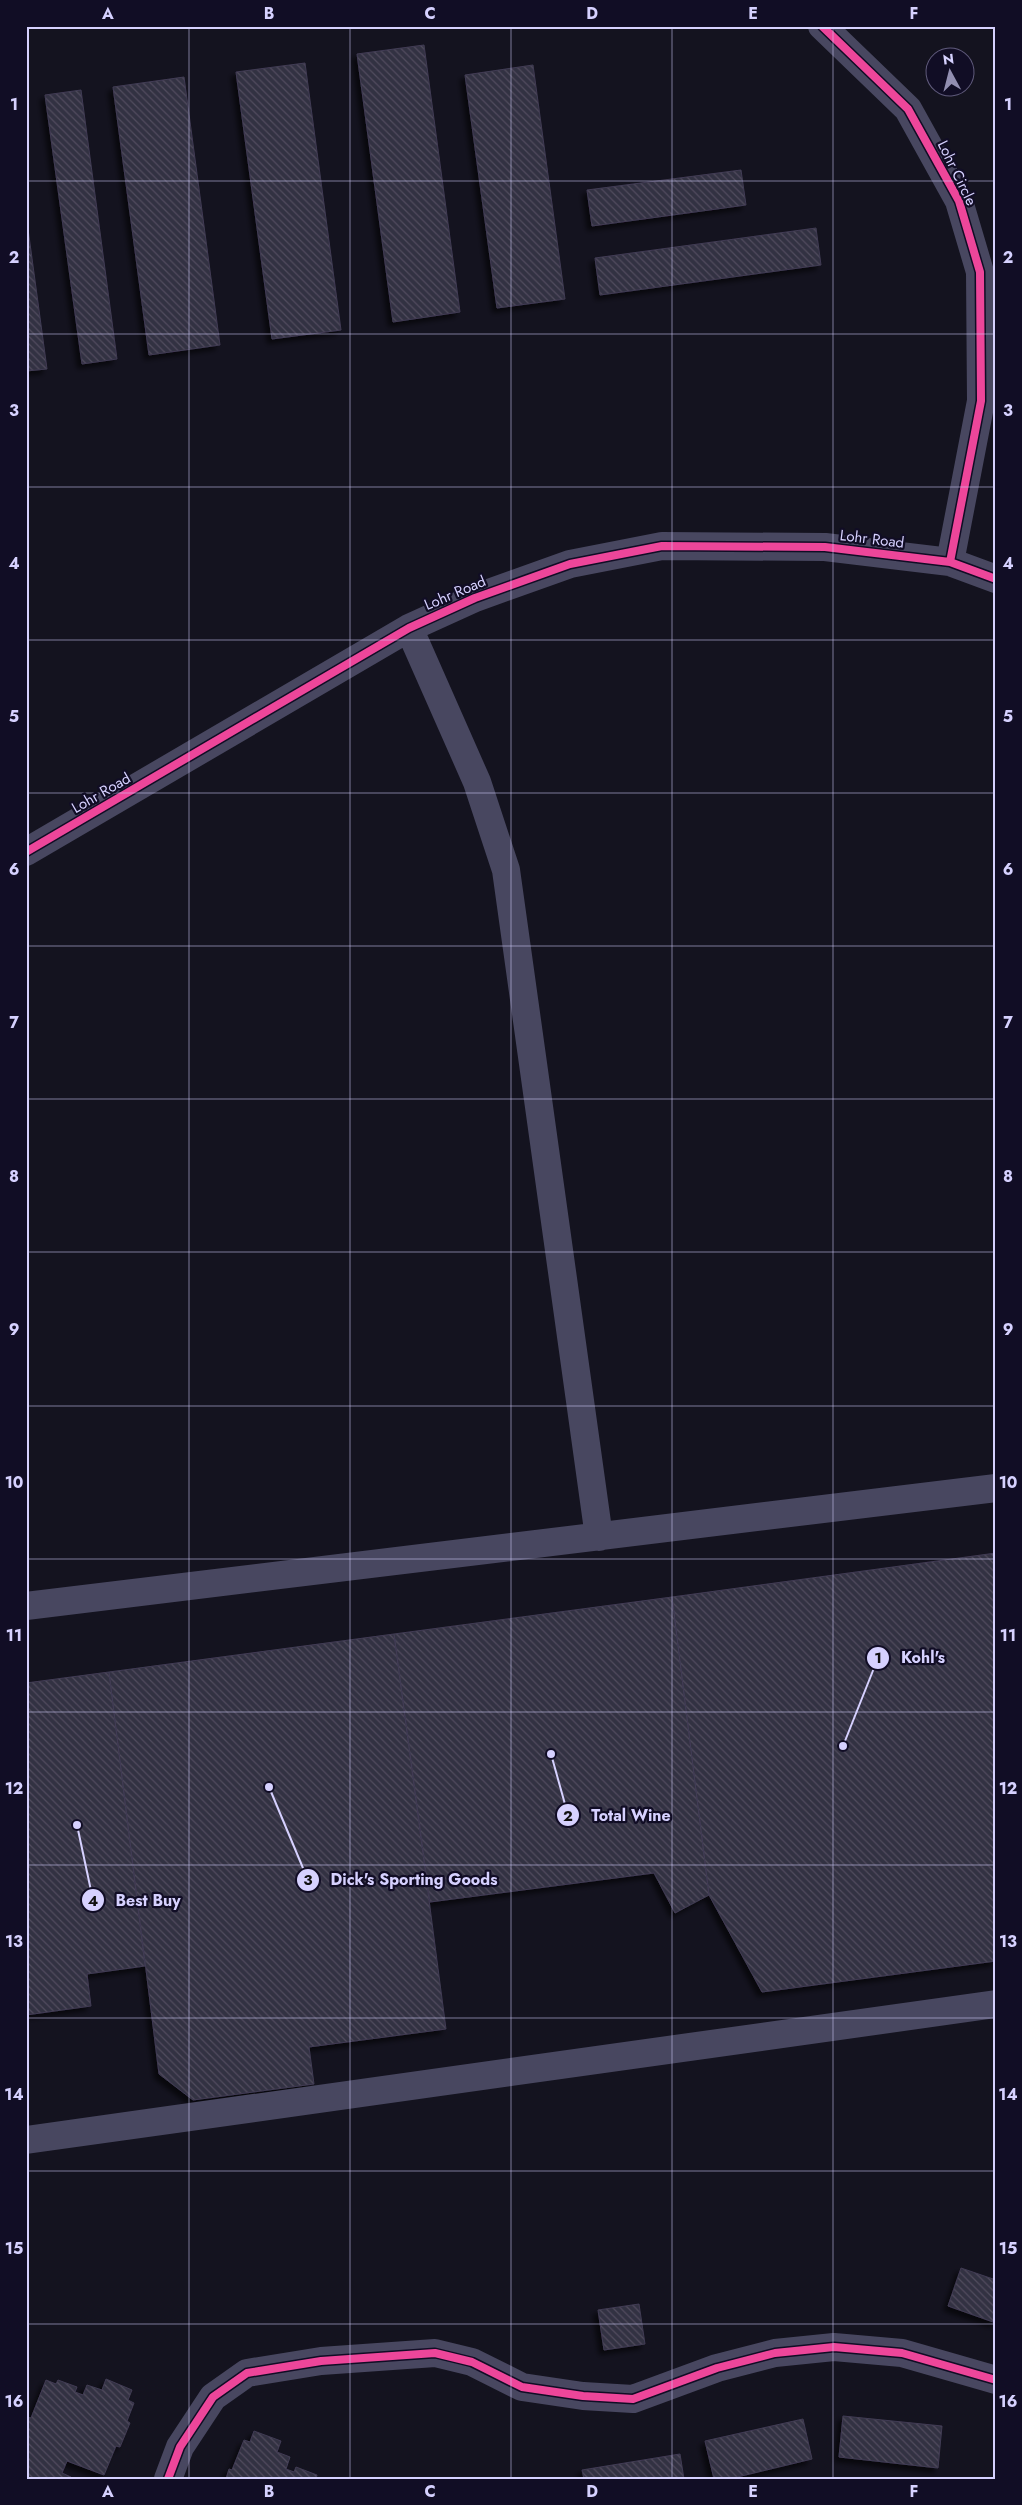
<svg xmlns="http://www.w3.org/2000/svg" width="1022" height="2505" viewBox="0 0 1022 2505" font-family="Jost,sans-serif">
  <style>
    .building { fill: url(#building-back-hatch); stroke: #413c54; filter: url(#shadow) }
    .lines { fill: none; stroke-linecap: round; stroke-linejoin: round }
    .minor { stroke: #484760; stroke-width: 28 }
    .cycleway-casing { stroke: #110d25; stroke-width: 11 }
    .cycleway { stroke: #ed469a; stroke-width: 8 }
    .grid { fill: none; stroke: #d6d1ff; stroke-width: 1; stroke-opacity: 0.55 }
    .labels { text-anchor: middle; stroke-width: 4.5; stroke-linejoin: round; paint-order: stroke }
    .street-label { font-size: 15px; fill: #d6d1ff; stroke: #110d25 }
    .leader { fill: none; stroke: #d6d1ff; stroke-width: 2 }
    .callout-dot { fill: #d6d1ff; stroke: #110d25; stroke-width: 2 }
    .mark-label { font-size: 15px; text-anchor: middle; font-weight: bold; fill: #111 }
    .callout-label { font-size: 16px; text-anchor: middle; font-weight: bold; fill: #d6d1ff; stroke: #110d25; stroke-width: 4.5; stroke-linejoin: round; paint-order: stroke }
    .neatline { fill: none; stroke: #d6d1ff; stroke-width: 2 }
    .grid-label { font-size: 16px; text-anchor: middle; font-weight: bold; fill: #d6d1ff }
  </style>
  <defs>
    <pattern id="building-back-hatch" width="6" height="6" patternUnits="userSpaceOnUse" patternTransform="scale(1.25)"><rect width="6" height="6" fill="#333042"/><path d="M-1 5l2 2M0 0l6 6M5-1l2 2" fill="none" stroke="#504d5e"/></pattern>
    <filter id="shadow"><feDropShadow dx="-4.5" dy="4.5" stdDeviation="2.5" flood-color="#0009"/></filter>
  </defs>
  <rect width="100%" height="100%" fill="#14131f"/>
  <!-- building -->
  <path class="building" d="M424,45L460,312L393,322L357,54Z
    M305,63L341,330L272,339L236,72Z
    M533,65L565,299L497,308L465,75Z
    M184,77L220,345L149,355L113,87Z
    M81,90L117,359L82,364L45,95Z
    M741,170L746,205L592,226L587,190Z
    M26,214L47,369L26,371Z
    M816,228L821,265L600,295L595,258Z
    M996,1553V1961L762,1992L709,1895L672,1597Z
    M672,1597L709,1895L675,1913L654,1873L430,1902L394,1634Z
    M394,1634L446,2029L309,2047L314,2084L193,2100L159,2074L109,1672Z
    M109,1672L145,1966L87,1974L91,2006L26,2015V1683Z
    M961,2268L996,2280V2323L948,2306Z
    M639,2304L645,2344L604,2350L598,2310Z
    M106,2379L132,2390L128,2400L134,2403L127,2421L130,2423L120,2447L116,2446L104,2475L67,2461L62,2473L71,2477L70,2479H26V2417L31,2418L46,2380L56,2384L58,2380L77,2387L75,2392L83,2395L87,2385L102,2390Z
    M843,2416L942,2426L938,2468L839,2457Z
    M803,2419L812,2459L729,2479H714L705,2441Z
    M254,2431L281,2441L277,2452L290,2457L286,2469L294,2472L296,2467L317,2475L316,2479H226L229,2469L232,2470L244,2440L250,2442Z
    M680,2454L684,2479H584L582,2470Z"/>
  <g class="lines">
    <!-- minor -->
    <path class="minor" d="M822,26L908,109L959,201L980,272L981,401L950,562
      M409,628L477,782L506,870L599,1537
      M26,852L409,628L475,598L570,564L662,546L825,547L950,562L996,579
      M26,1606L996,1488
      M26,2140L996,2004
      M168,2479L180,2447L213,2397L247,2373L321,2361L435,2353L472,2362L522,2387L583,2396L633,2399L717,2368L775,2353L834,2347L902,2353L996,2380"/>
    <!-- cycleway casing -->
    <g class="cycleway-casing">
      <path id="cycleway" d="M822,26L908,109L959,201L980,272L981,401L950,562
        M26,852L409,628L475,598L570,564L662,546L825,547L950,562L996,579
        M168,2479L180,2447L213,2397L247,2373L321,2361L435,2353L472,2362L522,2387L583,2396L633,2399L717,2368L775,2353L834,2347L902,2353L996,2380"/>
    </g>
    <!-- cycleway -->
    <use href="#cycleway" class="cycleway"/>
  </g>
  <!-- grid -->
  <path class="grid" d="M189,26V2479M350,26V2479M511,26V2479M672,26V2479M833,26V2479M26,181H996M26,334H996M26,487H996M26,640H996M26,793H996M26,946H996M26,1099H996M26,1252H996M26,1406H996M26,1559H996M26,1712H996M26,1865H996M26,2018H996M26,2171H996M26,2324H996"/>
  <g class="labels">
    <!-- street labels -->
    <g class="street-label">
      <text transform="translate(957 173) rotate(64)" y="5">Lohr Circle</text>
      <text transform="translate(872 539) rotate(7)" y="5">Lohr Road</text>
      <text transform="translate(455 593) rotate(-23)" y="5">Lohr Road</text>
      <text transform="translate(101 793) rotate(-30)" y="5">Lohr Road</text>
    </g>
  </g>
  <!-- callouts -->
  <path class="leader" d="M843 1746L878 1658M551 1754L568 1815M269 1787L308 1880M77 1825L93 1900"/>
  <g class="callout-dot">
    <circle cx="843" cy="1746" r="5"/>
    <circle cx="551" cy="1754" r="5"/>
    <circle cx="269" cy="1787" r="5"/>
    <circle cx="77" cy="1825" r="5"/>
    <circle cx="878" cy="1658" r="12"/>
    <circle cx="568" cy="1815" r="12"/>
    <circle cx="308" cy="1880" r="12"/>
    <circle cx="93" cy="1900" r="12"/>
  </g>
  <g class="mark-label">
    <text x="878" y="1663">1</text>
    <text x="568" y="1821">2</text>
    <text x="308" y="1885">3</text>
    <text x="93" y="1906">4</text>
  </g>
  <g class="callout-label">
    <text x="923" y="1663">Kohl's</text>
    <text x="631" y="1821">Total Wine</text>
    <text x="414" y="1885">Dick's Sporting Goods</text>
    <text x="148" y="1906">Best Buy</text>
  </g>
  <!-- border -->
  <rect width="1022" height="2505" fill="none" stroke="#110d25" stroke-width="55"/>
  <!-- north arrow -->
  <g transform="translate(950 72) rotate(353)"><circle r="24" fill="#110d25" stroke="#605b7c"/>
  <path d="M0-4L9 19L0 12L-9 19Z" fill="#928eb1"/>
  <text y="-8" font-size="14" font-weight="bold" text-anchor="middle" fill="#d6d1ff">N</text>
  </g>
  <rect x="28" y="28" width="966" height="2450" class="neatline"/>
  <g class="grid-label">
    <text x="108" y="19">A</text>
    <text x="269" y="19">B</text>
    <text x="430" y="19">C</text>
    <text x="592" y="19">D</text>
    <text x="753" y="19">E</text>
    <text x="914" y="19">F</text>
    <text x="14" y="110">1</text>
    <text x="1008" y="110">1</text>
    <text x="14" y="263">2</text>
    <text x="1008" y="263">2</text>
    <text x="14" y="416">3</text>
    <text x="1008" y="416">3</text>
    <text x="14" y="569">4</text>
    <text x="1008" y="569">4</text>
    <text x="14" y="722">5</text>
    <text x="1008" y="722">5</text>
    <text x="14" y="875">6</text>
    <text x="1008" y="875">6</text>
    <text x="14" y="1028">7</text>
    <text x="1008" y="1028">7</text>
    <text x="14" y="1182">8</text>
    <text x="1008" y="1182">8</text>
    <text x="14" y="1335">9</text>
    <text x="1008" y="1335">9</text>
    <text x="14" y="1488">10</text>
    <text x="1008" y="1488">10</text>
    <text x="14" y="1641">11</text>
    <text x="1008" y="1641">11</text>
    <text x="14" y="1794">12</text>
    <text x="1008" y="1794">12</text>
    <text x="14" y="1947">13</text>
    <text x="1008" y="1947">13</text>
    <text x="14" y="2100">14</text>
    <text x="1008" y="2100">14</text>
    <text x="14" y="2254">15</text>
    <text x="1008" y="2254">15</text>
    <text x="14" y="2407">16</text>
    <text x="1008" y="2407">16</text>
    <text x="108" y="2497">A</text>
    <text x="269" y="2497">B</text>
    <text x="430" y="2497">C</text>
    <text x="592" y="2497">D</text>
    <text x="753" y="2497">E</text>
    <text x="914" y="2497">F</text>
  </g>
</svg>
